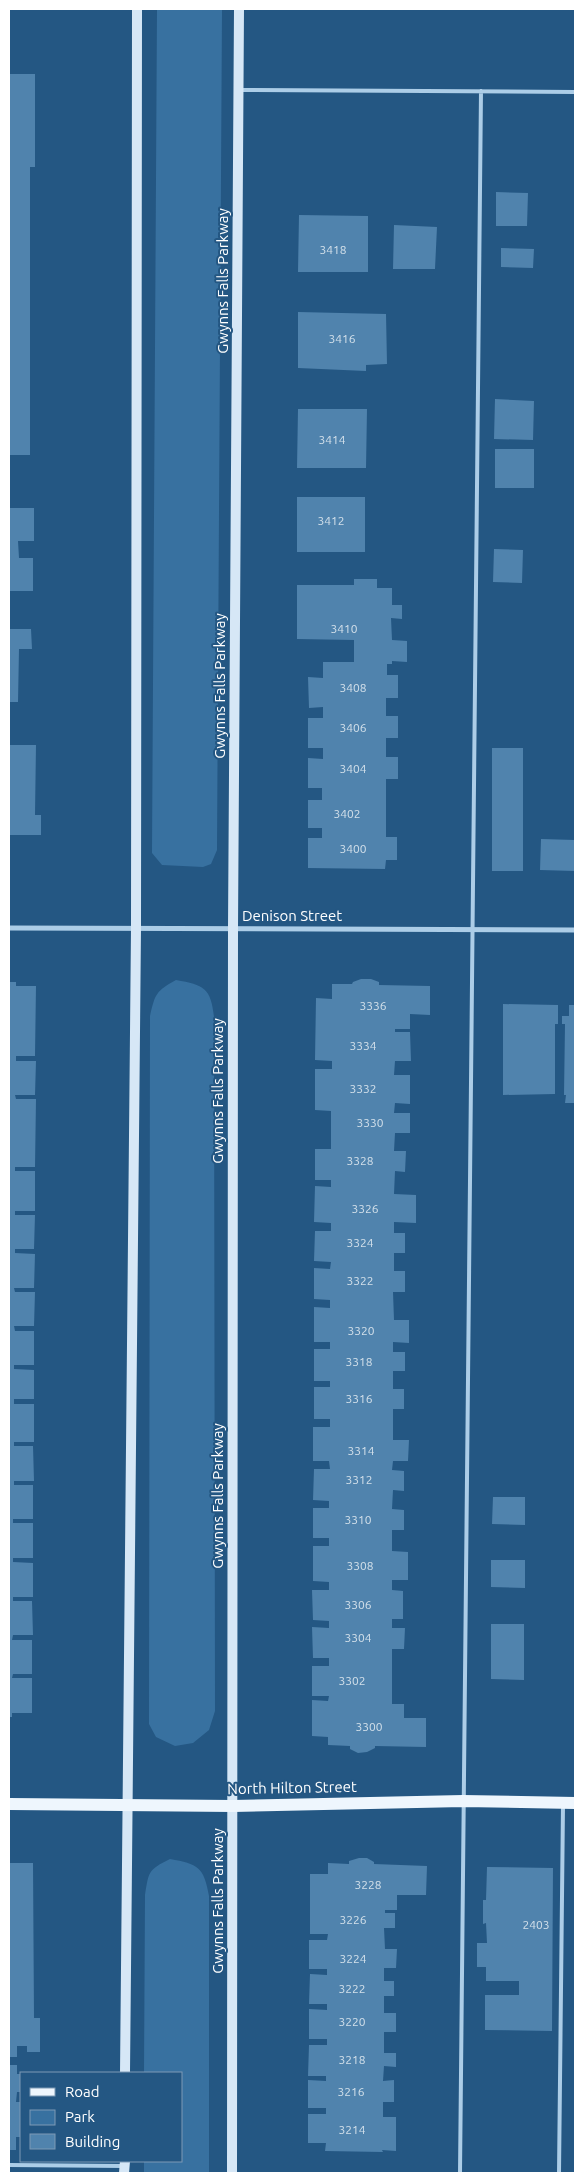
<svg xmlns="http://www.w3.org/2000/svg" width="584" height="2182" viewBox="0 0 584 2182" font-family="Ubuntu,sans-serif">
  <style>
    .green { fill: #3871a0 }
    .building { fill: #5083ad }
    .lines { fill: none; stroke-linecap: round; stroke-linejoin: round }
    .service { stroke: #accde7; stroke-width: 4 }
    .minor { stroke: #accde7; stroke-width: 5 }
    .secondary { stroke: #d6e7f6; stroke-width: 10 }
    .primary { stroke: #eef6fd; stroke-width: 12 }
    .labels { text-anchor: middle; stroke-width: 4; stroke-linejoin: round; paint-order: stroke }
    .number-label { font-size: 12px; fill: #d3e0ea }
    .street-label { font-size: 15px; fill: #fff; stroke: #245783 }
  </style>
  <rect width="100%" height="100%" fill="#245783"/>
  <!-- green -->
  <path class="green" d="M157,9H222L217,850L211,864L203,867L162,865L152,853Z
    M176,980C204,985 211,988 214,1017L215,1711L209,1730L193,1743L175,1746L156,1737L149,1724L150,1016C155,994 156,991 176,980Z
    M170,1859C198,1864 204,1867 209,1896V2173H144V2161H181V2073H144L145,1895C149,1871 148,1870 170,1859Z"/>
  <!-- building -->
  <path class="building" d="M9,74H35V167H30V455H9Z
    M496,192L528,193L527,226H496Z
    M299,215L368,216V272H298Z
    M394,225L437,227L435,269H393Z
    M501,248L534,249L533,268L501,267Z
    M298,312L386,314L387,364L366,365V371L298,368Z
    M495,399L534,401L533,440L494,439Z
    M298,409H367L366,468H297Z
    M495,449H534V488H495Z
    M297,497H365V552H297Z
    M9,508H34V541H18L19,558H33V591H9Z
    M494,549L523,550L522,583L493,582Z
    M354,579H377V588H392V605H402V619L391,618L392,640L407,641V662L392,661V664H387V675H398V698H386V716H398V738H386V757H398V779H386V837H397V860H386L385,869L308,868V838H322V828H308V800H322V788H308V758L323,759V748H308V718H323V707L309,708L308,677L323,678V662H354V640L297,639V585H354Z
    M9,629H31L32,649H19L18,702H9Z
    M9,745H36L35,815H41V835H9Z
    M492,748H523V871H492Z
    M541,839L575,840V871L540,870Z
    M361,979H371L379,982V985L430,986V1015L410,1014V1029H395V1032H410L411,1061H395L394,1075H410V1104L395,1103L394,1113H410V1133H395L394,1151H406L405,1172L395,1171L394,1194L416,1195V1223L394,1222V1233H405V1253H394V1271H405V1292H393L394,1320H409V1343L393,1342V1352H405V1371H393V1389H404V1409H393V1440H409L408,1461H393L392,1470L404,1471V1491L393,1490L392,1509L404,1510V1530H392V1551L408,1552V1580H392V1590L403,1591V1619H392V1628H405L404,1649H392V1704H404V1718H426V1747L375,1746V1748L367,1752L358,1753L350,1749V1746L328,1745V1737L312,1736V1700L328,1701L329,1696H312V1666H329V1658H313L312,1627L329,1628V1621L313,1620L312,1590H329V1582L313,1581V1546H329V1538H313V1508H329V1501L313,1500L314,1469H330L329,1461H313V1427H330V1419H314V1387H330V1381H314V1349H330V1342H314V1307L330,1308V1300L314,1299V1268L330,1269L331,1262L314,1261L315,1231H331V1223L314,1222L315,1186L331,1187V1180H315V1149H331V1111L315,1110V1069H332V1061L315,1060L316,998L332,999V984H352L353,982Z
    M9,982H16V986H36L35,1056H16V1061H36L35,1095H15L16,1099H36L35,1167H15V1171H35V1211H15V1215H35L34,1249H15V1253L35,1254L34,1288H14L15,1292H35L34,1326H14L15,1331H34V1365H14V1369L34,1370V1399H14V1404H34V1442H14V1446H33L34,1481H14V1485H33V1519H13V1523H33V1558H13V1562L33,1563V1597H13V1601H32L33,1635H13L12,1640H32V1674H13L12,1678H32V1713H12V1717H9Z
    M503,1004L558,1005V1024H555V1094L503,1095Z
    M569,1005H575V1103H565L566,1095H564L565,1024H562V1016H569Z
    M493,1497H525V1525L492,1524Z
    M491,1560H525V1588L491,1587Z
    M491,1624H524V1680L491,1679Z
    M359,1858H367L374,1862V1864L427,1866L426,1895H397V1910H385V1913H395V1928H384L385,1949H397L396,1968H384V1981H394V1996H384V2013H396V2032H384V2053H396V2067L384,2066L383,2081L394,2080V2102H383V2117H396V2151L382,2150L383,2152L325,2151L326,2143H308V2114H326V2108H308V2080L326,2081V2076H308L309,2045H327V2039H309V2009L327,2010V2004H309L310,1974L327,1975V1969H309V1940H327L328,1934H310V1874H328V1863L349,1864V1861Z
    M9,1863H33L34,2018H40V2052H27V2046H17V2057H9Z
    M487,1867L553,1868L552,2031L485,2030V1995H519V1981H486V1967H477V1943H487L486,1923L483,1924V1900H486Z
    M9,2065H17V2074H21V2092H17L16,2102H21V2137H16V2150H9Z"/>
  <g class="lines">
    <!-- service -->
    <path class="service" d="M239,90L575,92
      M9,2165L124,2166
      M460,2173L481,91
      M559,2173L563,1805"/>
    <!-- minor -->
    <path class="minor" d="M9,928L575,930"/>
    <!-- secondary -->
    <path class="secondary" d="M125,2073L136,928L137,9
      M124,2173L125,2161
      M232,2173L233,928L239,9"/>
    <!-- primary -->
    <path class="primary" d="M9,1804L233,1806L463,1801L575,1803"/>
  </g>
  <g class="labels">
    <!-- number labels -->
    <g class="number-label">
      <text x="333" y="254">3418</text>
      <text x="342" y="343">3416</text>
      <text x="332" y="444">3414</text>
      <text x="331" y="525">3412</text>
      <text x="344" y="633">3410</text>
      <text x="353" y="692">3408</text>
      <text x="353" y="732">3406</text>
      <text x="353" y="773">3404</text>
      <text x="347" y="818">3402</text>
      <text x="353" y="853">3400</text>
      <text x="373" y="1010">3336</text>
      <text x="363" y="1050">3334</text>
      <text x="363" y="1093">3332</text>
      <text x="370" y="1127">3330</text>
      <text x="360" y="1165">3328</text>
      <text x="365" y="1213">3326</text>
      <text x="360" y="1247">3324</text>
      <text x="360" y="1285">3322</text>
      <text x="361" y="1335">3320</text>
      <text x="359" y="1366">3318</text>
      <text x="359" y="1403">3316</text>
      <text x="361" y="1455">3314</text>
      <text x="359" y="1484">3312</text>
      <text x="358" y="1524">3310</text>
      <text x="360" y="1570">3308</text>
      <text x="358" y="1609">3306</text>
      <text x="358" y="1642">3304</text>
      <text x="352" y="1685">3302</text>
      <text x="369" y="1731">3300</text>
      <text x="368" y="1889">3228</text>
      <text x="353" y="1924">3226</text>
      <text x="536" y="1929">2403</text>
      <text x="353" y="1963">3224</text>
      <text x="352" y="1993">3222</text>
      <text x="352" y="2026">3220</text>
      <text x="352" y="2064">3218</text>
      <text x="351" y="2096">3216</text>
      <text x="352" y="2134">3214</text>
    </g>
    <!-- street labels -->
    <g class="street-label">
      <text transform="translate(223 281) rotate(-90)" y="5">Gwynns Falls Parkway</text>
      <text transform="translate(220 686) rotate(-90)" y="5">Gwynns Falls Parkway</text>
      <text x="292" y="921">Denison Street</text>
      <text transform="translate(218 1091) rotate(-90)" y="5">Gwynns Falls Parkway</text>
      <text transform="translate(218 1496) rotate(-90)" y="5">Gwynns Falls Parkway</text>
      <text transform="translate(292 1788) rotate(-1)" y="5">North Hilton Street</text>
      <text transform="translate(218 1901) rotate(-90)" y="5">Gwynns Falls Parkway</text>
    </g>
  </g>
  <!-- border -->
  <rect width="584" height="2182" fill="none" stroke="#ffffff" stroke-width="20"/>
  <!-- legend -->
  <rect x="20" y="2072" width="162" height="90" fill="#245783" stroke="#7c9ab5"/>
  <rect x="30" y="2088" width="25" height="8" fill="#eef6fd" stroke="#7c9ab5"/>
  <text x="65" y="2097" font-size="15" fill="#ffffff">Road</text>
  <rect x="30" y="2110" width="25" height="15" fill="#3871a0" stroke="#7c9ab5"/>
  <text x="65" y="2122" font-size="15" fill="#ffffff">Park</text>
  <rect x="30" y="2134" width="25" height="15" fill="#5083ad" stroke="#7c9ab5"/>
  <text x="65" y="2147" font-size="15" fill="#ffffff">Building</text>
</svg>
